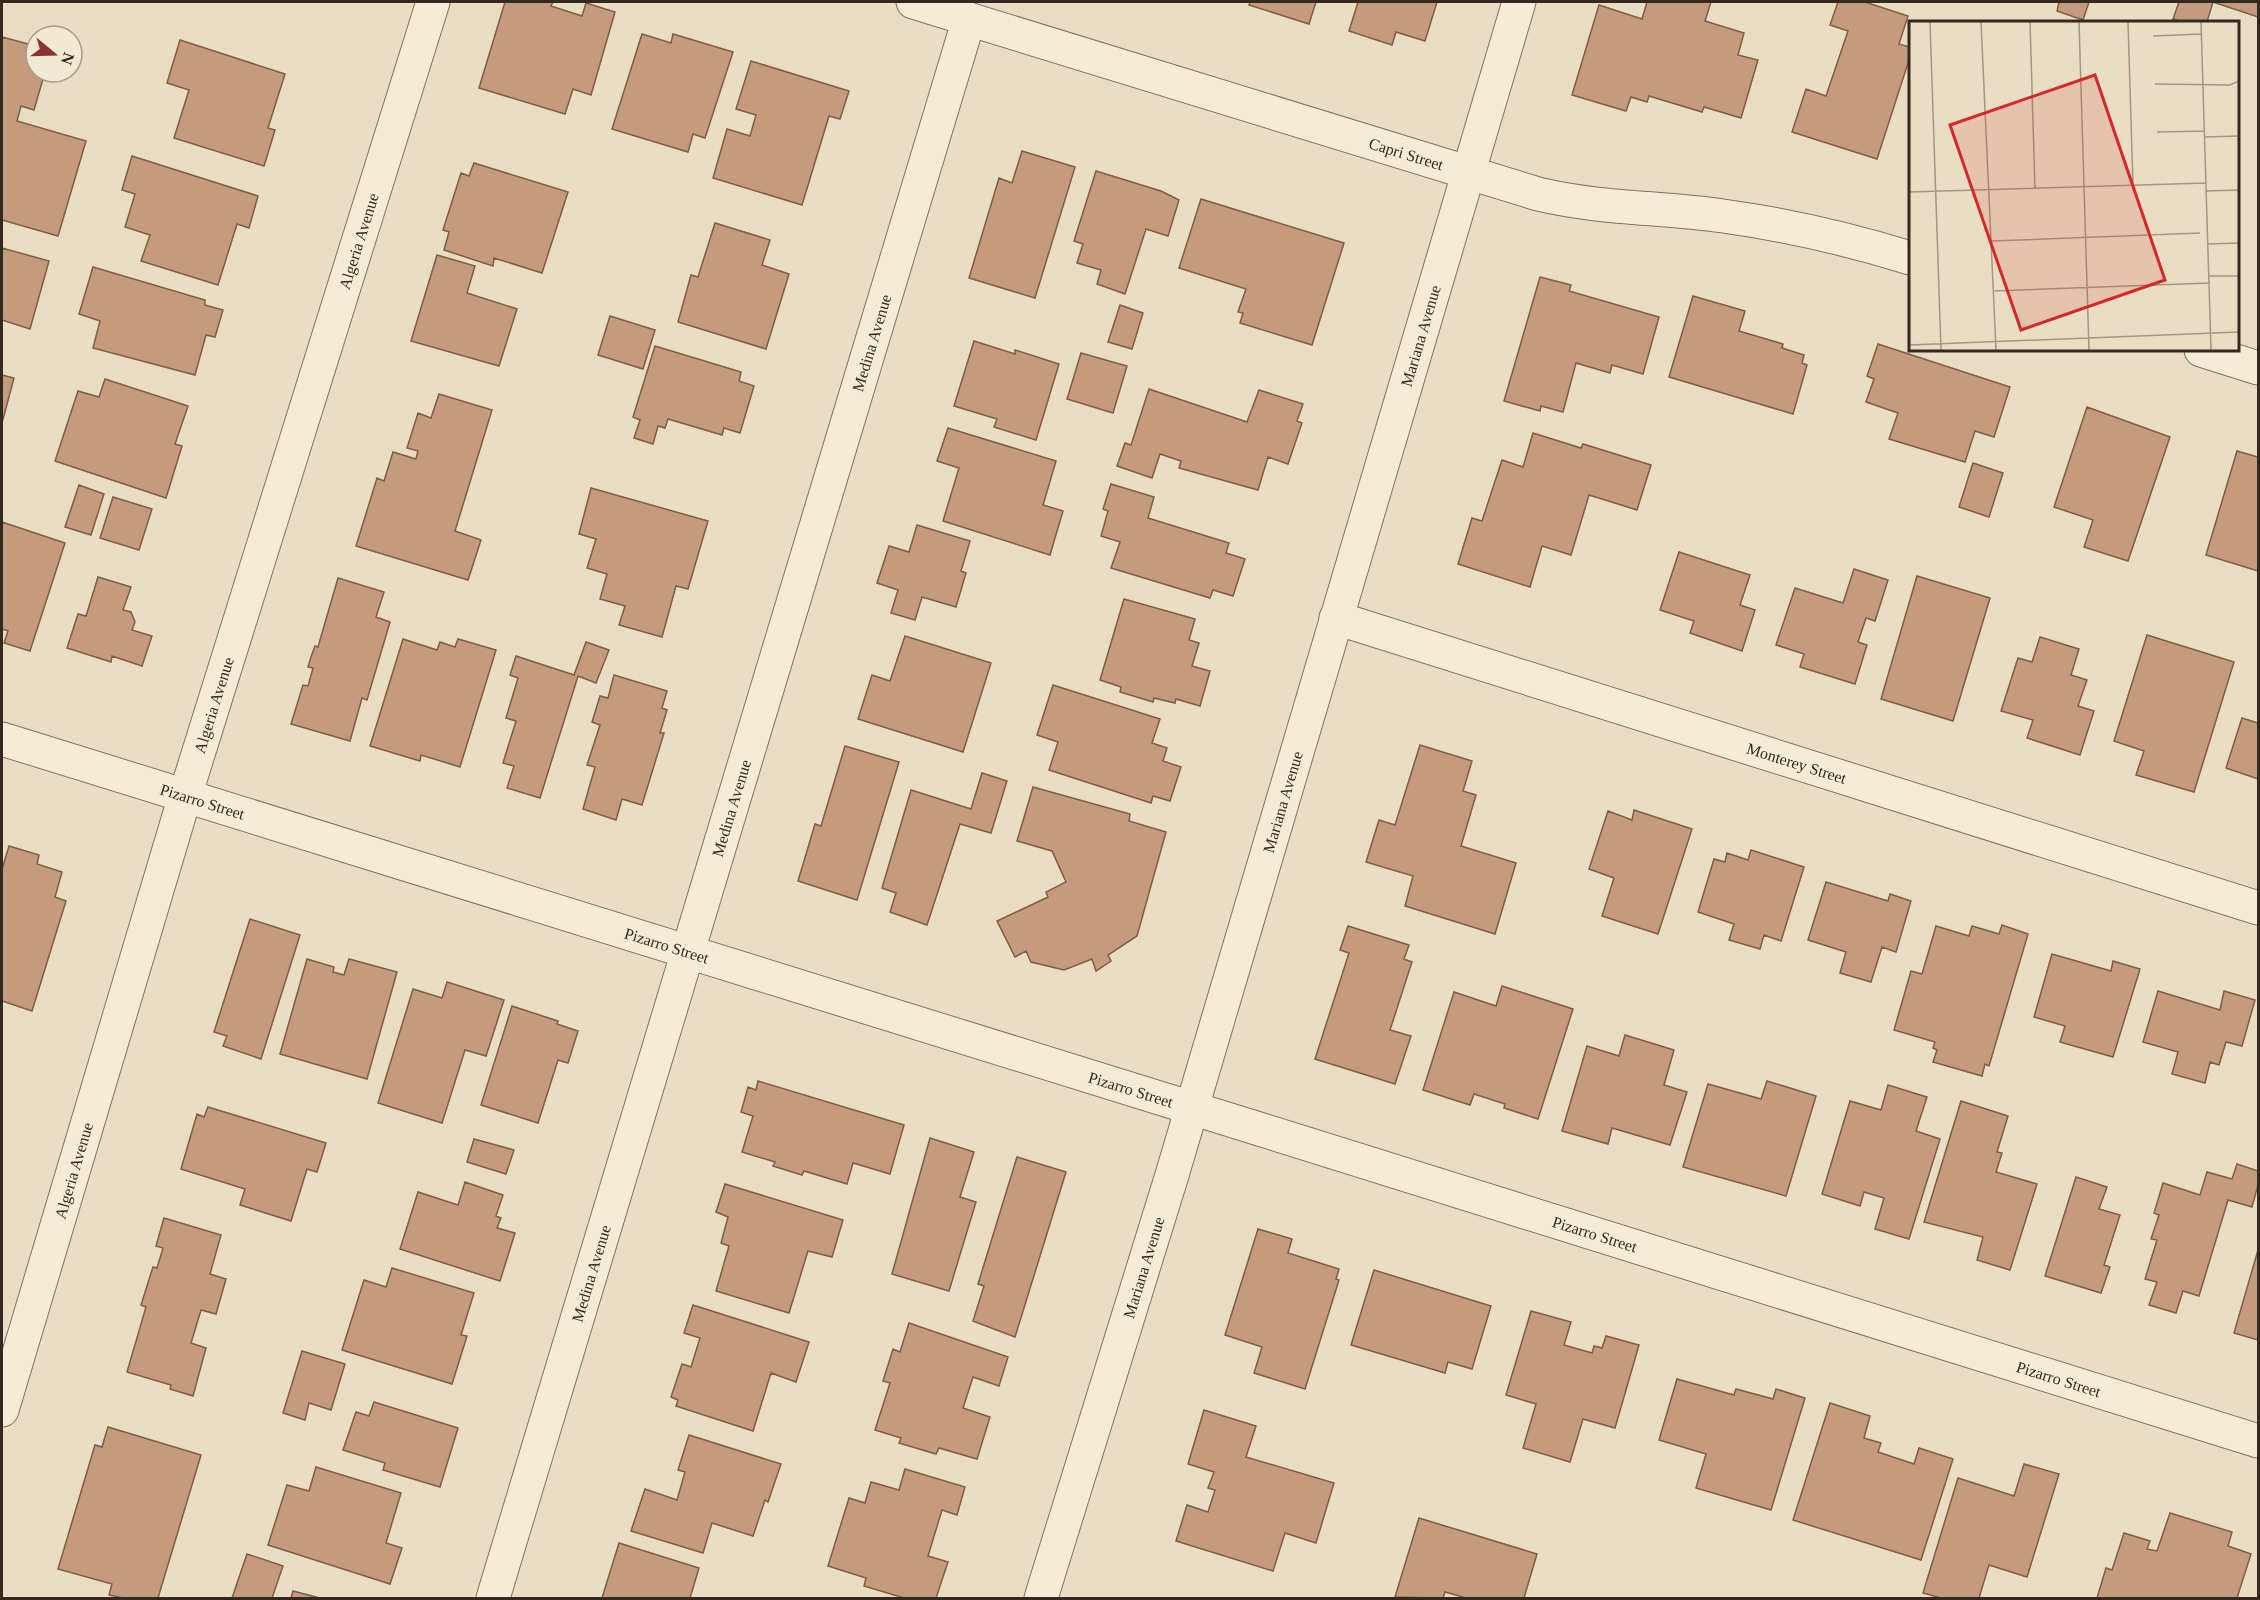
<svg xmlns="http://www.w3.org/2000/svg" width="2260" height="1600" viewBox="0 0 2260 1600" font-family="'Times New Roman',serif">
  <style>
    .building { fill: #c49b7d; stroke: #7f5c44; stroke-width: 1.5 }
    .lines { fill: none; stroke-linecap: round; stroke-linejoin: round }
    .minor-casing { stroke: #82705c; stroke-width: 35 }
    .minor { stroke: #f5ecd6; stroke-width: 33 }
    .labels { text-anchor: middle; stroke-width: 5; stroke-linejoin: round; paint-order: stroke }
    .street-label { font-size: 16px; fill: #34291f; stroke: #f2e9d2 }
    .inset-road { fill: none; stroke: #a19682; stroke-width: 1.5 }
    .view { fill: #d62828; fill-opacity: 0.15; stroke: #d62828; stroke-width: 3 }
    .inset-edge { fill: none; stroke: #34291f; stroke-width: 3 }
  </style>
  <rect width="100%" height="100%" fill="#e9dec4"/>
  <!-- building -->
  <path class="building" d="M505,2H553L551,6L582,16L586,3L615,12L591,95L573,89L565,114L479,88Z
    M1250,2H1316L1309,24L1249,5Z
    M1358,2H1437L1425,41L1396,32L1392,45L1349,31Z
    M1647,2H1711L1705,21L1744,33L1738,55L1758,60L1741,118L1704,107L1702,112L1649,96L1647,102L1631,97L1626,111L1572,95L1599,5L1642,19Z
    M1838,2H1865L1908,16L1899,44L1910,47V57L1877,159L1792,132L1806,89L1826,96L1848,31L1830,25Z
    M2058,2H2089L2083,20L2057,11L2059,2Z
    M2179,2H2258V17L2213,2L2207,22H2183L2173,19Z
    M642,34L671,43L673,34L733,52L705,138L693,134L688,152L612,129Z
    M2,37L36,46V72H45L34,110L21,106L17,121L86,141L58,236L2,220Z
    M180,40L285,74L268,128L275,130L264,166L174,138L189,90L167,83Z
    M751,61L849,91L840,119L829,116L802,205L713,178L727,129L750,136L756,115L736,109Z
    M1022,151L1075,167L1035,298L969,278L999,178L1012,183Z
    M132,156L258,196L249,228L237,224L218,285L141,261L150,235L125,227L135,194L122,190Z
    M474,163L568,192L542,273L494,258L493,266L444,250L449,232L443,230L461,173L469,176Z
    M1096,171L1161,191L1179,200L1168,236L1146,229L1125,294L1097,284L1101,270L1077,263L1083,244L1074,241Z
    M1201,199L1344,243L1312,345L1240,323L1243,313L1238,312L1246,289L1179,268Z
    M715,223L770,240L762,265L789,274L766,349L678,322L691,275L698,277Z
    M2,248L49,261L30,329L2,320Z
    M437,255L475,266L467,293L517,309L499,366L411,341Z
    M93,267L205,300V305L223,310L215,337L206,335L195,375L93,348L100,321L79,314Z
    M1540,277L1571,285L1569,291L1659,317L1643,374L1612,365L1610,373L1576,363L1563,412L1541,406L1540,411L1504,401Z
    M1693,296L1745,311L1739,331L1783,344L1782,348L1804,355L1802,363L1807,365L1793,414L1669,377Z
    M1120,305L1143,313L1132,349L1108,342Z
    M610,316L655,330L643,369L598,355Z
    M974,341L1015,354V350L1059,364L1036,440L994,427L997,419L954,406Z
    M1878,344L2010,387L1994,437L1975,431L1965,462L1889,439L1898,413L1866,402L1874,379L1867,376Z
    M655,346L741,372L739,381L754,386L740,433L724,428L722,435L668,419L665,428L658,426L653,444L634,438L640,420L633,417Z
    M1081,353L1127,366L1113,413L1067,399Z
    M2,375L14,378L2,423Z
    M105,379L188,406L175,444L182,446L166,498L55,461L78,391L99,397Z
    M1149,389L1247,422L1259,390L1303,404L1297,421L1302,423L1288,464L1268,457L1258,490L1179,468L1181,461L1160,454L1152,478L1117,466L1125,443L1131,445Z
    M439,394L492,410L455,531L481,540L468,580L356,546L377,478L384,481L393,452L416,459L418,451L407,448L418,413L431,418Z
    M2087,407L2170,437L2128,561L2084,547L2093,520L2054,507Z
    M948,428L1056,461L1043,505L1063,511L1050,555L943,521L959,468L937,461Z
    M1533,433L1581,448L1583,444L1651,465L1637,510L1589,495L1571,555L1542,546L1530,587L1458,564L1472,518L1482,521L1502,460L1523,467Z
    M2237,451L2258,457V571L2206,555Z
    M1973,463L2003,473L1989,517L1959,507Z
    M1111,484L1154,497L1148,518L1229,543L1226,553L1245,559L1233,596L1213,590L1210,598L1111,568L1120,542L1101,536L1108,511L1103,509Z
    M79,485L104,494L91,535L65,527Z
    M591,488L708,521L688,589L676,586L662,637L619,625L625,606L600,599L607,574L587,568L596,539L579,534Z
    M113,497L152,509L139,550L100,538Z
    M2,522L65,543L30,651L4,643L8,631L2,629Z
    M917,525L970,541L961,571L966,573L956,607L922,597L915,620L891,613L898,590L877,583L889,546L909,552Z
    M1679,552L1750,575L1740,605L1755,610L1742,651L1690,633L1694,621L1660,610Z
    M1854,569L1888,580L1875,621L1866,618L1858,642L1867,645L1855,684L1800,667L1804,654L1776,645L1795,588L1843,603Z
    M1917,576L1990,598L1953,721L1881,699Z
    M98,577L131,587L123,610L131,612L135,622L132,630L152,636L142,666L112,656L111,662L67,648L78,614L86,616Z
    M338,578L384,592L376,617L390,622L367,700L362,698L350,741L291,724L303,685L308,686L313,668L308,667L311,657L315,646L318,647Z
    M1124,599L1195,619L1189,640L1199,643L1192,666L1210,671L1200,706L1176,699L1175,703L1154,698L1153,702L1120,692L1121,687L1100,680Z
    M2147,635L2234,662L2194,792L2136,775L2144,751L2114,741Z
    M905,636L991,663L963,752L858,719L872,675L890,681Z
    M2040,637L2079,649L2071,675L2087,680L2078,706L2094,711L2080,755L2027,738L2033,720L2001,711L2018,658L2032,662Z
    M403,639L437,650L440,642L455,647L458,639L496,650L460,767L421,755L420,761L370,746Z
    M586,642L609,650L596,683L578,676L540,798L507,788L514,766L503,763L516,721L506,718L518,678L510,675L516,656L574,675Z
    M614,675L667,691L662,708L667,710L660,733H664L642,805L622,799L616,820L583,809L595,767L587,765L600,725L592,722L600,696L608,698Z
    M1053,685L1160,719L1152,743L1167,748L1163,761L1181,767L1170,801L1153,796L1151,803L1049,770L1058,742L1037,735Z
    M2242,718L2258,723V779L2226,768Z
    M1420,745L1472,761L1463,791L1476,795L1461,846L1516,863L1495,934L1405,906L1413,876L1366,862L1379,820L1395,825Z
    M845,746L899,762L857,900L798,881L815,824L821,826Z
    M982,773L1007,781L991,833L960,824L927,925L890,912L896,893L882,888L911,790L971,809Z
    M1033,787L1130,814L1129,821L1166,832L1137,936L1108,955L1111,961L1096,971L1092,959L1064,970L1031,962L1026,951L1015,957L997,921L1048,897L1046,892L1066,882L1052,851L1017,841Z
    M1634,810L1692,829L1658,934L1602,916L1614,878L1589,869L1608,811L1632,820Z
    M9,846L39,855L37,864L62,872L55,897L66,901L32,1011L2,1001V869Z
    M1751,850L1804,867L1781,941L1764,935L1760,949L1729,940L1734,924L1698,912L1714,859L1725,862L1727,853L1748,860Z
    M1826,882L1888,901L1890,894L1911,901L1896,952L1882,947L1871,982L1840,973L1846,952L1808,940Z
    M250,919L300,935L261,1059L223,1046L227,1036L214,1032Z
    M2002,925L2028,934L1989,1066L1985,1064L1982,1076L1933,1062L1937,1050L1933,1048L1935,1042L1894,1030L1911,971L1922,974L1936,926L1969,936L1972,926L1999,934Z
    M1348,926L1409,945L1404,959L1412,962L1390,1030L1411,1036L1395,1084L1315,1059L1349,953L1340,950Z
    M2052,954L2111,971L2113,961L2140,969L2113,1057L2060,1042L2065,1026L2034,1017Z
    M307,959L334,967L333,972L344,975L349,959L397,972L367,1079L280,1054Z
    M447,982L504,1000L486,1056L465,1050L442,1123L378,1103L413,989L442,998Z
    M1502,986L1573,1009L1538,1119L1504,1108L1505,1104L1474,1094L1470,1105L1423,1090L1454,992L1496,1006Z
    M2158,991L2220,1010L2224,991L2255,1000L2242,1046L2226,1042L2219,1065L2210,1062L2205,1083L2172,1074L2178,1052L2143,1042Z
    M512,1006L558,1021L557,1024L578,1031L568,1063L558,1060L538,1123L481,1105Z
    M1625,1035L1674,1050L1664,1085L1687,1092L1670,1145L1612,1128L1608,1144L1562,1131L1587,1046L1619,1056Z
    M758,1081L904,1125L890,1174L853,1163L847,1184L804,1171L802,1175L773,1166L775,1162L742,1152L753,1116L741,1112L748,1087L756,1090Z
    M1767,1081L1816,1096L1786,1196L1683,1167L1708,1084L1761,1099Z
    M1888,1085L1927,1097L1916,1131L1940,1139L1909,1239L1875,1229L1884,1198L1864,1192L1860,1206L1822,1194L1850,1101L1881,1110Z
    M1961,1101L2008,1116L1997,1152L2002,1153L1996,1172L2037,1184L2010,1270L1977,1260L1983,1237L1924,1222Z
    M208,1107L326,1143L317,1172L307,1169L291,1221L240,1205L245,1189L181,1169L197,1114L204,1117Z
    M930,1138L974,1152L960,1197L976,1202L949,1291L892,1274Z
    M474,1139L514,1150L506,1174L467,1162Z
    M1017,1157L1066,1172L1015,1337L973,1321L984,1286L978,1284Z
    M2237,1164L2258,1171V1185L2252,1207L2228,1200L2199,1296L2183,1291L2176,1313L2149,1305L2157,1282L2145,1279L2157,1240L2151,1239L2159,1215L2154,1213L2163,1183L2200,1195L2207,1172L2232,1179Z
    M2076,1177L2107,1187L2099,1209L2120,1215L2104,1265L2110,1267L2101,1293L2045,1276Z
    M465,1182L503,1195L496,1216L501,1218L497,1228L515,1233L500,1281L400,1249L418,1192L458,1205Z
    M725,1184L843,1220L832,1257L808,1251L789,1313L716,1291L729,1246L721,1243L728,1217L716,1212Z
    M164,1218L221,1235L210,1274L226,1279L216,1314L201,1310L191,1343L206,1348L193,1396L170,1389L171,1385L127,1372L146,1307L141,1305L153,1267L157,1268L163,1248L156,1246Z
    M1258,1229L1292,1239L1288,1253L1339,1269L1336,1279L1339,1280L1305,1389L1254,1373L1262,1347L1225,1335Z
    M2258,1250V1340L2234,1333Z
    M392,1268L474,1293L461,1335L467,1336L452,1384L342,1350L364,1280L386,1287Z
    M1374,1270L1491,1306L1472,1369L1448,1362L1445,1373L1351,1345Z
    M693,1305L809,1342L796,1382L771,1373L753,1431L676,1406L678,1400L671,1397L682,1364L691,1367L700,1338L684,1333Z
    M1531,1311L1571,1322L1564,1345L1592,1353L1594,1346L1602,1348L1606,1336L1639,1345L1615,1428L1583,1419L1570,1462L1523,1448L1536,1404L1506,1395Z
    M909,1323L1008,1357L999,1386L973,1377L963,1408L990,1417L977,1459L939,1448L936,1454L899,1443L901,1438L875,1430L890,1383L883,1381L893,1349L900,1352Z
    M302,1351L345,1364L331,1410L309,1403L305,1420L283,1413Z
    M1677,1379L1734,1395L1736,1389L1773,1399L1776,1389L1805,1398L1771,1510L1696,1488L1706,1454L1659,1440Z
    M374,1402L458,1428L440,1487L383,1470L385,1463L343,1450L356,1412L369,1416Z
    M1830,1403L1870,1416L1864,1438L1881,1443L1878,1452L1914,1464L1919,1448L1953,1459L1921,1560L1793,1520Z
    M1204,1410L1256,1426L1246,1457L1334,1483L1316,1543L1285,1533L1273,1571L1176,1541L1187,1505L1208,1512L1215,1490L1208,1488L1214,1472L1188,1464Z
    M108,1427L201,1455L158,1598H123L109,1595L112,1584L58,1569L95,1445L102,1447Z
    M689,1435L781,1464L768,1502L765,1500L753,1536L712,1523L703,1553L631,1531L645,1489L677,1500L685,1472L678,1470Z
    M2024,1464L2059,1474L2027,1577L1989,1565L1979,1598H1941L1923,1593L1958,1478L2014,1496Z
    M316,1467L401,1493L386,1543L402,1548L390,1584L268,1545L287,1485L309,1491Z
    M905,1469L965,1487L957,1515L942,1510L928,1556L948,1562L936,1598H904L864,1586L866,1578L828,1566L849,1498L865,1503L871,1482L899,1490Z
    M2170,1513L2232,1532L2228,1546L2251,1554L2237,1598H2097L2106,1568L2112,1570L2124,1533L2150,1541L2147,1549L2157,1551Z
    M1419,1518L1537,1554L1524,1598H1466L1445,1592L1443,1598L1395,1597Z
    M619,1543L699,1568L690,1598H602Z
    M247,1554L283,1566L272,1598H232Z
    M293,1591L320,1598H291Z"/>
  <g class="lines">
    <!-- minor casing -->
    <g class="minor-casing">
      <g id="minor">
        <path id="s1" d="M913,2L1538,194C1601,209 1660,207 1723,216C1788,225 1849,239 1910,258"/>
        <path d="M2201,350L2258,368"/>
        <path id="s2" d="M1336,618L2258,908"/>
        <path id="s3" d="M2,739L1256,1128L2258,1441"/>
        <path id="s4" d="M2,1410L185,796L433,2"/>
        <path id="s5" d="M493,1598L969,19"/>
        <path id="s6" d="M1041,1598L1172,1175L1519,2"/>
      </g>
    </g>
    <!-- minor -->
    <use href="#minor" class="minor"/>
  </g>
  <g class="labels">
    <!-- street labels -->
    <g class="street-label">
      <text dy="6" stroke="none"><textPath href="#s1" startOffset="516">Capri Street</textPath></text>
      <text dy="6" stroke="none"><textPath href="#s4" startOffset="1222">Algeria Avenue</textPath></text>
      <text dy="6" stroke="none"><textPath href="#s6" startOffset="1318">Mariana Avenue</textPath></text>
      <text dy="6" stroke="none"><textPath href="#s5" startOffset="1311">Medina Avenue</textPath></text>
      <text dy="6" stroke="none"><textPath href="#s4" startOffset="736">Algeria Avenue</textPath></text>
      <text dy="6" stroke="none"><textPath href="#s2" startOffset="483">Monterey Street</textPath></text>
      <text dy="6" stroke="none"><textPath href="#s6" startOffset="832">Mariana Avenue</textPath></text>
      <text dy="6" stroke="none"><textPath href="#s3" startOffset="210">Pizarro Street</textPath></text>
      <text dy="6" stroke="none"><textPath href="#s5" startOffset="825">Medina Avenue</textPath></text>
      <text dy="6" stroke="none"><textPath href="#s3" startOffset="696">Pizarro Street</textPath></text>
      <text dy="6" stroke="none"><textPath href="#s3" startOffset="1182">Pizarro Street</textPath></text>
      <text dy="6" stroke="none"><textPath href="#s4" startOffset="250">Algeria Avenue</textPath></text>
      <text dy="6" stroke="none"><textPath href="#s3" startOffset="1668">Pizarro Street</textPath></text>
      <text dy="6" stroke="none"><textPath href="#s6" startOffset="346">Mariana Avenue</textPath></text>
      <text dy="6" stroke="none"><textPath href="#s5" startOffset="339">Medina Avenue</textPath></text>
      <text dy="6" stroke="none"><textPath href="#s3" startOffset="2154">Pizarro Street</textPath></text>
    </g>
  </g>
  <!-- overview -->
  <g transform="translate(1909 21)">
    <rect width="330" height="330" fill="#e9dec4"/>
    <path class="inset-road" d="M21,1L32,329M72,1L87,329M121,1L126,168M170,1L180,329M219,1L224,165M292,1L302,329M244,15L293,13M246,63L321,64L330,60M248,111L296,110M296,116L330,115M297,170L330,169M0,171L297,162M83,220L291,212M299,223L330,222M300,255H330M85,270L301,262M0,324L330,311"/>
    <path class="view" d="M186,54L256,259L112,309L41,104Z"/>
    <rect width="330" height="330" class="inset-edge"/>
  </g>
  <!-- border -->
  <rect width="2260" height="1600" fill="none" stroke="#34291f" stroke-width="6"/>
  <!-- north arrow -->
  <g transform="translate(54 54) rotate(109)"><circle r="28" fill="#f2e9d2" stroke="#a69c8a" stroke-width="1.5"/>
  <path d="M0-4.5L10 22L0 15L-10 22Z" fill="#8b3232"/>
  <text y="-9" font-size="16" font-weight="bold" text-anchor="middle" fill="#34291f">N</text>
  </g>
</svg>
